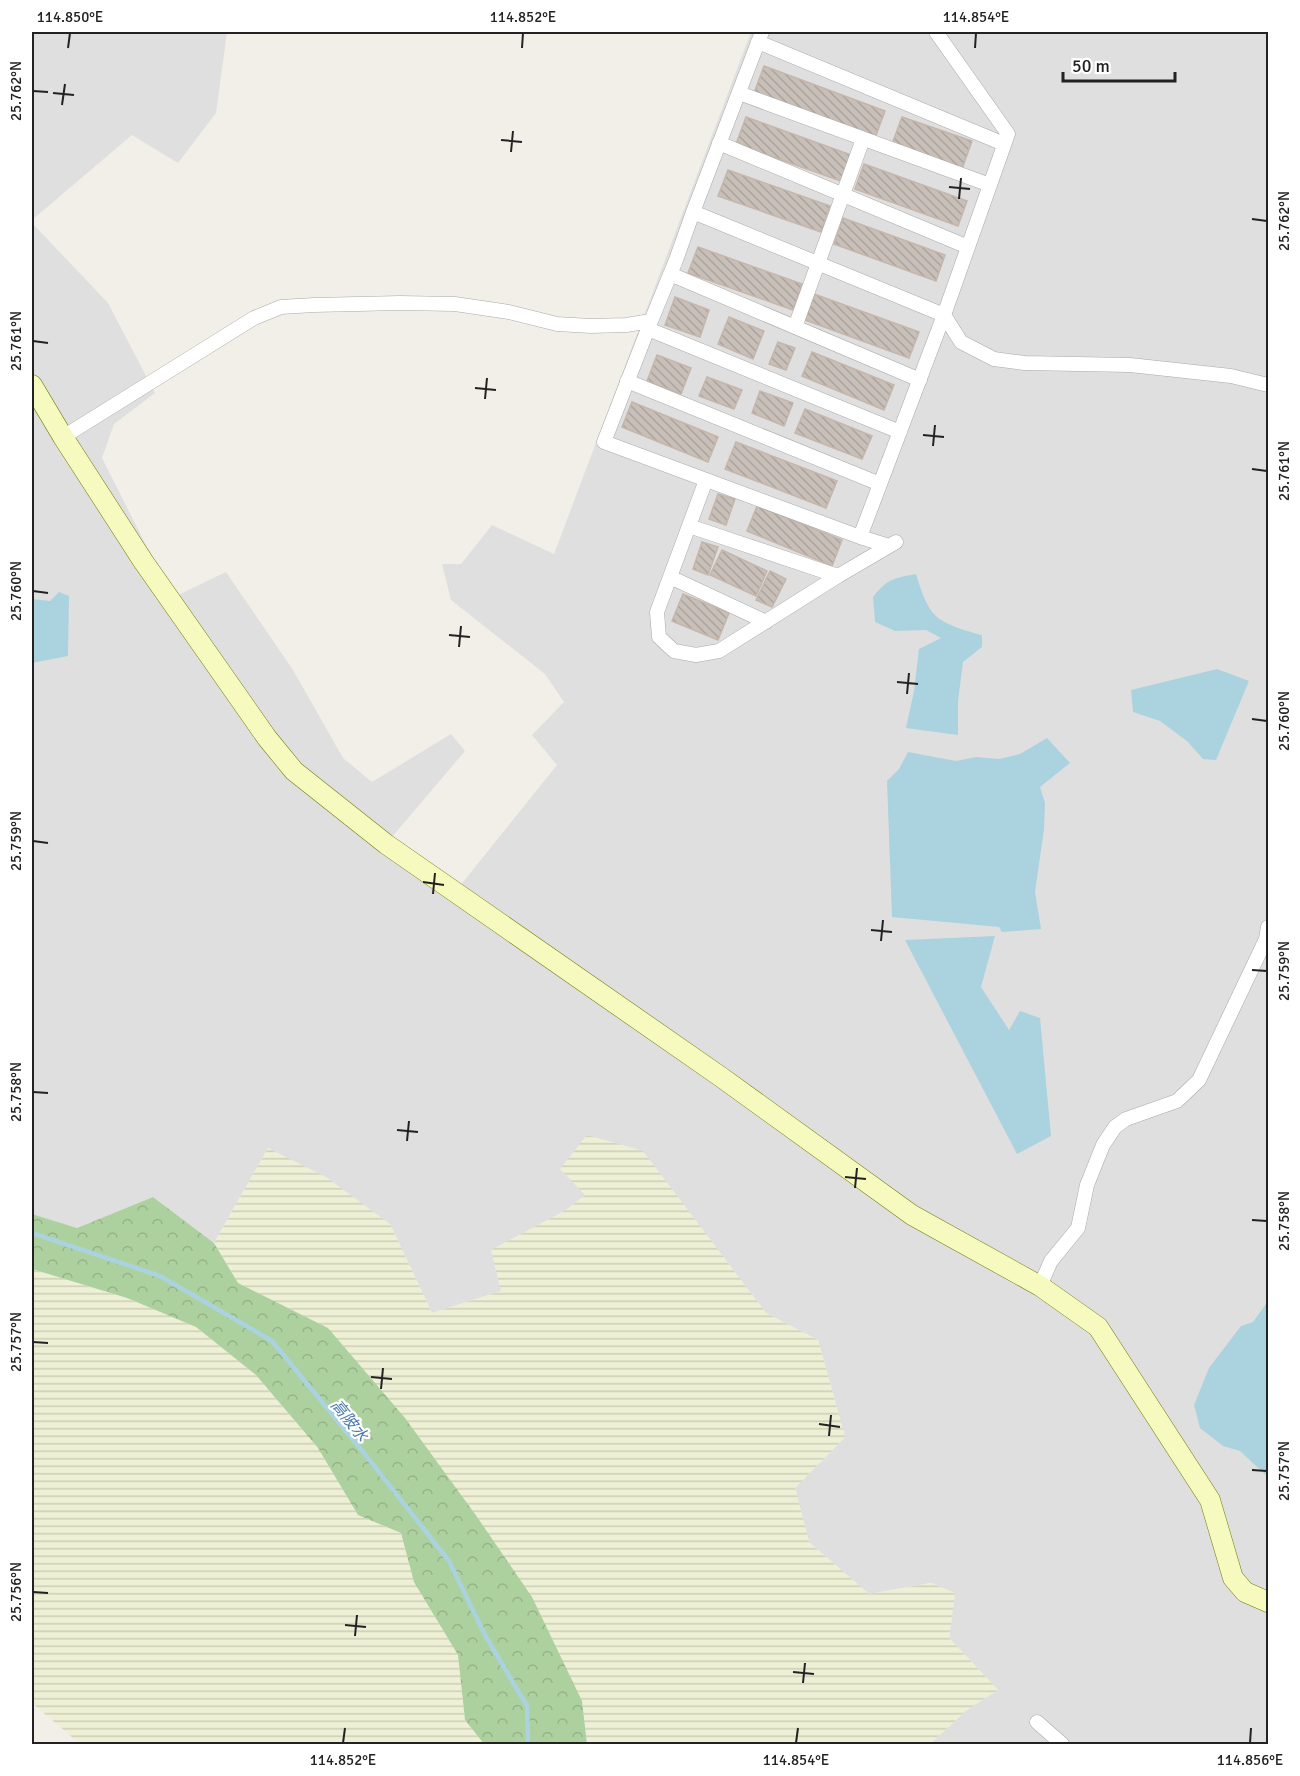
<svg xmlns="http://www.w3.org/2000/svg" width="1300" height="1776" viewBox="0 0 1300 1776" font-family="Signika,'Noto Sans SC',sans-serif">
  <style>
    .residential { fill: #e0dfdf }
    .farmland { fill: url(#farmland-rules) }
    .forest { fill: url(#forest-crowns) }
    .water { fill: #aad3df }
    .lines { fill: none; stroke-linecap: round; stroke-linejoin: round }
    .stream { stroke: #aad3df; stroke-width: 4.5 }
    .building { fill: url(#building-back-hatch); stroke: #c4b6ab; stroke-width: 1.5 }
    .street-casing { stroke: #a9a9a9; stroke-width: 15 }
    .secondary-casing { stroke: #707d05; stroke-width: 21 }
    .street { stroke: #fff; stroke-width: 14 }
    .secondary { stroke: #f7fabf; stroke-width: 20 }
    .ticks { fill: none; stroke: #222; stroke-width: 2 }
    .labels { text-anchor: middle; stroke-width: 4.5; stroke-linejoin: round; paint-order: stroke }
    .water-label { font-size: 16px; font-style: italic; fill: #4a7aab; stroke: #fff }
    .neatline { fill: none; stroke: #222; stroke-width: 2 }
    .ticks-label { font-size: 15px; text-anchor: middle; fill: #222 }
  </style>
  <defs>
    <pattern id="farmland-rules" width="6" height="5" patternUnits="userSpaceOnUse" patternTransform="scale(1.5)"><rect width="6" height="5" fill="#eef0d5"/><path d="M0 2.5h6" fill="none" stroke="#ccceb7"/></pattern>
    <pattern id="forest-crowns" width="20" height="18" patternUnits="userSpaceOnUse" patternTransform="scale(1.5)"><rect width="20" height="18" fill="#add19e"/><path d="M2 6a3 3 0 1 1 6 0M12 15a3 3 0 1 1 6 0" fill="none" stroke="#95b388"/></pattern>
    <pattern id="building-back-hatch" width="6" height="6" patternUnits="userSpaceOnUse" patternTransform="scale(1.5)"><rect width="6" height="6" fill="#c7bfb8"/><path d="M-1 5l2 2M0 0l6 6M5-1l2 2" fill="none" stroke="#aba49e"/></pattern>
  </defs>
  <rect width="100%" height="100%" fill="#f2efe9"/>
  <!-- residential -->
  <path class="residential" d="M32,32H227L216,113L178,163L132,135L32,220Z
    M751,32H1268V1744H930L968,1709L998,1690L949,1638L955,1593L931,1583L869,1594L809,1542L795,1488L845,1437L818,1340L766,1313L642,1151L566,1210L501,1291L432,1313L390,1224L268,1148L214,1243L153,1197L77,1228L32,1214V223L108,303L155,393L114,424L102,458L147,547L176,596L226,572L293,670L343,758L372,782L451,734L465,751L386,844L455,892L557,765L532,735L564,702L545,674L451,600L442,564H461L492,525L554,554Z"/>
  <!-- farmland -->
  <path class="farmland" d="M587,1135L643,1151L766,1313L818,1340L845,1437L795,1488L809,1542L869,1594L931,1583L955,1593L949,1638L998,1690L968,1709L930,1744H587L582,1701L328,1328L238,1283L214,1243L268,1148L326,1177L390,1224L432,1313L501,1291L491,1250L566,1210L585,1195L560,1169Z
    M32,1269L127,1298L196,1327L256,1375L318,1448L358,1515L401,1533L414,1582L458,1655L465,1720L484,1744H80L32,1703Z"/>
  <!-- forest -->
  <path class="forest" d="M153,1197L214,1243L238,1283L328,1328L405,1418L475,1514L532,1597L582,1701L587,1744H484L465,1720L458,1655L414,1582L401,1533L358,1515L318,1448L256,1375L196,1327L127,1298L32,1269V1214L77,1228Z"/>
  <!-- water -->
  <path class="water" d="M916,574C920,587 925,604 934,614C942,624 969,632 982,635V647L963,662L958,701V735L906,728L914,691L919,649L941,638L926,630L895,631L875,622L873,597C887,579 894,578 916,574Z
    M59,592L69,596L68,656L32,663V599L50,601Z
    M1217,669L1249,681L1216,760L1203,759L1187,741L1160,721L1133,712L1131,690Z
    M1047,738L1070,763L1040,787L1045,803L1044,829L1035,892L1041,929L1002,932L999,927L892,917L887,781L899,769L908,752L956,761L976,757L999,759L1020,754Z
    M995,936L981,987L1009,1030L1020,1011L1040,1018L1051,1136L1017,1154L905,940Z
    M1268,1301V1477L1240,1451L1223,1446L1200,1428L1194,1405L1209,1368L1241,1326L1253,1322Z"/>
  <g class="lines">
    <!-- stream -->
    <path class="stream" d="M32,1233L160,1276L272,1341L364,1453L449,1561L485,1635L527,1706L528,1744"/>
  </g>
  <!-- building -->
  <path class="building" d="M764,66L885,111L875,138L754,93Z
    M746,117L851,155L841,181L736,144Z
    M902,117L972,141L962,169L892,144Z
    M864,164L967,201L958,226L855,189Z
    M728,170L830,206L821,232L718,196Z
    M843,218L945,255L936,281L834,244Z
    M698,247L802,284L793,310L688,273Z
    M814,294L919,332L909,358L805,320Z
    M675,297L709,310L700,337L665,325Z
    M729,317L764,331L753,359L718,344Z
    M778,342L795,348L786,370L769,364Z
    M812,352L894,385L884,410L802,376Z
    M657,355L691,368L681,394L647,381Z
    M707,377L742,390L734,409L699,396Z
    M760,391L793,403L784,426L752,413Z
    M632,402L718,437L708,462L622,427Z
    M805,409L872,436L862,459L795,433Z
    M736,442L837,481L826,508L725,469Z
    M718,494L735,499L726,525L709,519Z
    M757,506L842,540L832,566L747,531Z
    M702,542L718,547L708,575L693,569Z
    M722,550L767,571L756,596L710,575Z
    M770,571L786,579L772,607L756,600Z
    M683,594L729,613L718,640L672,621Z"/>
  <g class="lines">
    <!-- street casing -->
    <g class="street-casing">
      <path id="street" d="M758,42L1004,144
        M739,93L990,185
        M719,143L968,247
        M693,212L762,32
        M670,274L920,380
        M651,321L604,442L860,537L889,546
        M795,327L863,139
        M648,329L900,432
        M627,381L880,484
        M63,437L254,318L281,307L314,305L400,303L455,304L509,312L557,324L591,326L626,325L651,321L676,260L693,212L944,315L961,342L994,359L1024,363L1130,365L1231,376L1268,385
        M706,480L657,612L659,637L674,651L696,655L719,651L838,576L896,542
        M689,526L838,576
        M860,537L944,315L1008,134L936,32
        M670,577L766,622
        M1040,1286L1051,1261L1078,1228L1087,1185L1103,1145L1115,1127L1126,1119L1177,1101L1199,1080L1266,939L1268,927
        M1037,1722L1062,1744"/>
    </g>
    <!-- secondary casing -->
    <g class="secondary-casing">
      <path id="secondary" d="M32,385L63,437L143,561L267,738L294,771L386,844L721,1077L912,1215L1040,1286L1098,1327L1210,1500L1233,1578L1245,1592L1268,1602"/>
    </g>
    <!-- street -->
    <use href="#street" class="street"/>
    <!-- secondary -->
    <use href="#secondary" class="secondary"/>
  </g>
  <!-- ticks -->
  <path class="ticks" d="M68,48L70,33M522,48L523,33M975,48L976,33M33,91L48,92M53,93L74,95M62,105L65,84M501,140L522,142M511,152L513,131M949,187L970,189M959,199L961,178M1252,219L1267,221M33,341L48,343M475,388L496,390M485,399L487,378M923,435L944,437M933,446L935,425M1252,469L1267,471M33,591L48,593M449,635L470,637M459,647L461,626M897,682L918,684M907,694L909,673M1252,719L1267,721M33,841L48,843M423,882L444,885M433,894L435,873M871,930L892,932M881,941L883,920M1252,970L1267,971M33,1092L48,1093M397,1130L418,1132M407,1141L409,1121M845,1177L866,1179M855,1188L857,1168M1252,1220L1267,1221M33,1342L48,1343M371,1377L392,1379M381,1389L383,1368M819,1424L840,1427M829,1436L831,1415M1252,1470L1267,1471M33,1592L48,1593M345,1625L366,1627M355,1636L357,1615M793,1672L814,1674M803,1683L805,1663M343,1743L345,1728M796,1743L798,1728M1250,1743L1251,1728"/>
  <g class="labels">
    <!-- water labels -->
    <g class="water-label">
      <text transform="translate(350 1420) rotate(51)" y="6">高陂水</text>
    </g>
  </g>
  <!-- border -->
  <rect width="1300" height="1776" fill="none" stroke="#ffffff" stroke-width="66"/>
  <!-- scale -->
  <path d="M1063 72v9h112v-9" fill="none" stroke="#222222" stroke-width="3"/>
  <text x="1072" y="72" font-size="18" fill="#222222" stroke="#ffffff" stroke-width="4.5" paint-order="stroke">50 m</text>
  <rect x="33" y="33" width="1234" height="1710" class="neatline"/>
  <g class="ticks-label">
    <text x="70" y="22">114.850°E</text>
    <text x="523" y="22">114.852°E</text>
    <text x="976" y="22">114.854°E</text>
    <text transform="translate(16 91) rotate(-90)" y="5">25.762°N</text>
    <text transform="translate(1284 221) rotate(-90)" y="5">25.762°N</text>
    <text transform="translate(16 341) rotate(-90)" y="5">25.761°N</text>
    <text transform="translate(1284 471) rotate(-90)" y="5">25.761°N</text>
    <text transform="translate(16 591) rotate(-90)" y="5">25.760°N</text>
    <text transform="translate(1284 721) rotate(-90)" y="5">25.760°N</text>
    <text transform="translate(16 841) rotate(-90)" y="5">25.759°N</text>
    <text transform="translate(1284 971) rotate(-90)" y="5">25.759°N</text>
    <text transform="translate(16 1092) rotate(-90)" y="5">25.758°N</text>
    <text transform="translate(1284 1221) rotate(-90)" y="5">25.758°N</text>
    <text transform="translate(16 1342) rotate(-90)" y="5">25.757°N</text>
    <text transform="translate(1284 1471) rotate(-90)" y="5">25.757°N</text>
    <text transform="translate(16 1592) rotate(-90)" y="5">25.756°N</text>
    <text x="343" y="1765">114.852°E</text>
    <text x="796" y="1765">114.854°E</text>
    <text x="1250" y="1765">114.856°E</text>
  </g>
</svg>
